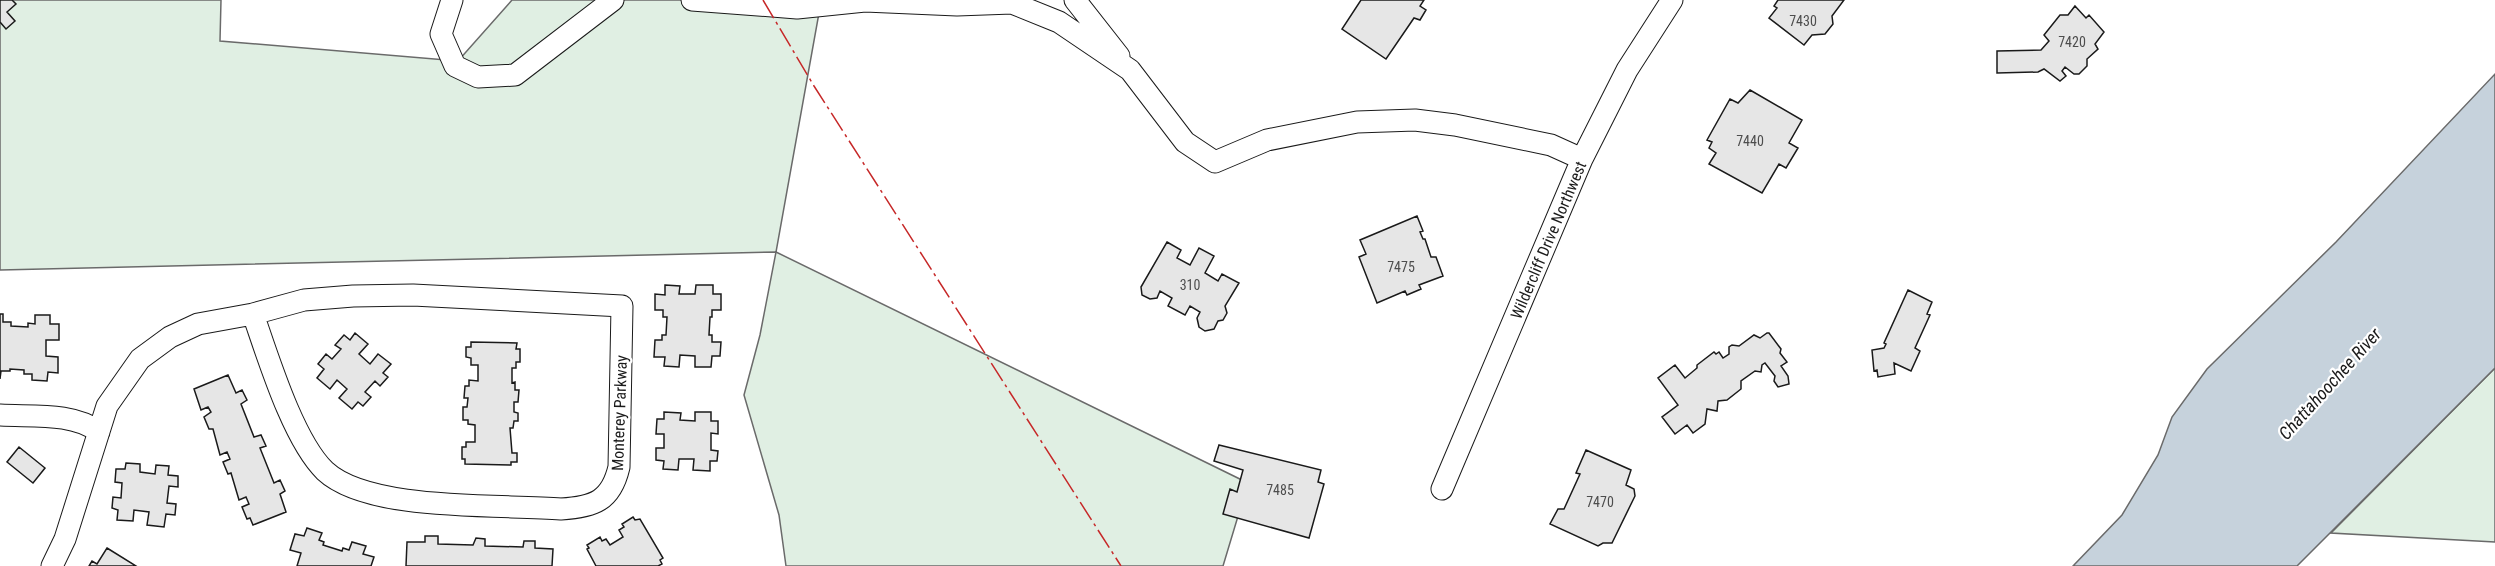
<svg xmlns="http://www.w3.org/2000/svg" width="2495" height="566" viewBox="0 0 2495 566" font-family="'Roboto Condensed',sans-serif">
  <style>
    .green { fill: #e0efe3; stroke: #6a6a6a; stroke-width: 1.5 }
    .water { fill: #c6d2dc; stroke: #6a6a6a; stroke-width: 1.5 }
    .building { fill: #e6e6e6; stroke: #1a1a1a; stroke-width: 1.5 }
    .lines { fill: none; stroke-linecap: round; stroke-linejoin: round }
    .minor-casing { stroke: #1a1a1a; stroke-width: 23 }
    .minor { stroke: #fff; stroke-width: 21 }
    .power { stroke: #c62828; stroke-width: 1.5; stroke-dasharray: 21 4.5 3 4.5; stroke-linecap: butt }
    .labels { text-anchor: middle; stroke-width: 4.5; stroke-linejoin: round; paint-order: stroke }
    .number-label { font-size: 14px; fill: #4d4d4d }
    .street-label { font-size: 16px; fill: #1a1a1a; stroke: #fff }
    .water-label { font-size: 18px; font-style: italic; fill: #1a1a1a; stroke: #fff }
  </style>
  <rect width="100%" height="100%" fill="#fff"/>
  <!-- green -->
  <path class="green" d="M0,0H221L220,41L458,61L512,0H778L819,13L776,252L1248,483L1223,566H786L779,515L744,395L760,335L776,252L0,270Z
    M2495,368V542L2331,533Z"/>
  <!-- water -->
  <path class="water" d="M2495,74V368L2297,566H2073L2122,515L2158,455L2172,417L2207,369L2336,242Z"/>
  <!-- building -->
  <path class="building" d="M0,0H12L16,4L7,12L15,21L6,29L0,22Z
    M1361,0H1424L1420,6L1426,10L1420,20L1414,18L1386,59L1342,29Z
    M1778,0H1844L1832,16L1833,24L1825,34L1812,35L1804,45L1769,18L1777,8L1774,6Z
    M2075,6L2086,18L2089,15L2104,32L2095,44L2098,49L2087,59V66L2079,74H2074L2065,67L2062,71L2066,76L2060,81L2044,69L2038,72L1997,73V51L2041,50L2049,41L2044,35L2060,15H2068Z
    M1750,90L1802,120L1789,143L1798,148L1786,168L1779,164L1762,193L1709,164L1716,153L1709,148L1712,142L1707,140L1730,99L1738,103Z
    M1417,216L1423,231L1420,232L1423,239H1425L1431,257H1436L1443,276L1419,285L1421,289L1407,295L1405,291L1377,303L1359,257L1366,254L1360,240Z
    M1167,242L1181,250L1177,258L1190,265L1199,248L1214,256L1205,273L1218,281L1222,274L1239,283L1225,306L1227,313L1223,320L1218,321L1214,329L1205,331L1199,327L1197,318L1200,312L1190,306L1185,315L1168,306L1172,298L1160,291L1157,298L1150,299L1142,295L1141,287Z
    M665,285L680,286L679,294H695L696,285H713V294H721V310H712V317H710L709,335H712V342H721L720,356H712L711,367H695V356L680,355L679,367L664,366L665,357H654L655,340H662V335H666L667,317H663V310H655V294L665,295Z
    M1908,290L1932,302L1927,314L1930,315L1915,348L1920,351L1911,371L1894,363L1895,374L1878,377L1877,370L1874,371L1872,350L1884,348L1886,344L1884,343Z
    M0,314H3V322H11V326L28,327V323L35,324V315H50V324H59V340H46V356L58,357V373L48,372L47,381L32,380V374H24V370L10,369V371H1L0,379Z
    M355,333L368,344L359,354L370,364L378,354L391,364L383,373L388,377L380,386L375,381L365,392L371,397L363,406L358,402L352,409L339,398L347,389L337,380L330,389L317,378L324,369L318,364L326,354L332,359L341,349L335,345L344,335L350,340Z
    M1767,333H1769L1781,349L1780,353L1787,362L1781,366L1788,376L1789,384L1778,387L1774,381L1775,376L1765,363L1762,365L1761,372L1755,371L1741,381V389L1727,400L1718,401L1717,411L1707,409L1705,424L1693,433L1687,425L1675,434L1662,417L1678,405L1658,378L1675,365L1685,378L1697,368V365L1714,352L1716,354L1719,352L1723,358L1729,354V347L1732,345L1739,346L1754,335L1760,338Z
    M471,342L517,343L516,349H520V362H516V368H512V383L515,382V390H519L518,402H514V412L518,413V421H514L513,428H510L512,453H517V462H511V465L465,464V459H462V447H466V442H475V425L468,424V420H463V407H467L468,398H464L465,386H469V380L478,381V365H471V358L466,357V347H471Z
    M228,375L236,393L242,390L247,400L241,404L254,437L261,435L266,446L260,448L274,483L280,480L285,491L280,494L286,512L253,525L250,518L247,519L242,507L249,504L246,497L239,500L231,473L228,474L223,462L230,459L227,452L220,455L213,429H209L204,417L211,412L208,407L201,410L194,389Z
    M664,412L681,413L680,420L695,421V412H711V421H718V434L711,433V450L718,451L717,461H710V471L693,470L694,459H679L678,470L663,469L664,461L656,460V448H664V434H656L657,419H664Z
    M1219,445L1321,470L1318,482L1324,484L1309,538L1223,514L1230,489L1237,492L1243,470L1214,461Z
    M19,447L45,468L33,483L7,462Z
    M1586,450L1631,470L1626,485L1634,489L1635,496L1612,543H1603L1598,546L1550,524L1558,509H1564L1580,474L1576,473Z
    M126,463L140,464V472L155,474L156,465L169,466L168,475L178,476V487L169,486L167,503L176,504L175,515L166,514L164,527L147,525L149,512L134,510L133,521L117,520L118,510L112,508L113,497L121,498L122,483L115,482L116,469H125Z
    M633,517L635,520L640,519L663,558L660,560L662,564L658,566H596L587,549L589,548L587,545L600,537L602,541L606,539L610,545L623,537L619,530L624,527L622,524Z
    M307,528L322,533L319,540L324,542L323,545L342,551L343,548L349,550L352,542L366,546L363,554L374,557L371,566H297L301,553L290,550L295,534L304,536Z
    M425,536H438V544L473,545L476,538L485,539V546L523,547L524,541H535V548L553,549L552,566H406L407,542H425Z
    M107,548L136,566H89L92,561L97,564Z"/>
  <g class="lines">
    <!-- minor casing -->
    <g class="minor-casing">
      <path id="minor" d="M452,0L441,34L455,66L478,77L515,75L613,0
        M692,0L797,8L865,1L957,5L1012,3L1059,22L1130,70L1185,142L1215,162L1267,140L1357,122L1415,120L1455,125L1551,145L1582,159
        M1075,0L1119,56
        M0,415C32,417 73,412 99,432
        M1442,489L1582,159L1627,70L1672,0
        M52,566L65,539L107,406L140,359L170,337L198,324L253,314L304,300L353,296L413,295L622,306L619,467C611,501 594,507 561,509C501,504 369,512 325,471C293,440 268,357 253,314"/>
    </g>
    <!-- minor -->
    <use href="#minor" class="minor"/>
    <!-- power -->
    <path class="power" d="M763,0L814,86L1121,566"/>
  </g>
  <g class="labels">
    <!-- number labels -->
    <g class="number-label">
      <text x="1803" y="26">7430</text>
      <text x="2072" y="47">7420</text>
      <text x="1750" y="146">7440</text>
      <text x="1401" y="272">7475</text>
      <text x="1190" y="290">310</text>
      <text x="1280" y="495">7485</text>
      <text x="1600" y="507">7470</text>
    </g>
    <!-- street labels -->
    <g class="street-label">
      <text transform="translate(1548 240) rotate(-67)" y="6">Wildercliff Drive Northwest</text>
      <text transform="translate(619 413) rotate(-88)" y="6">Monterey Parkway</text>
    </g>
    <!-- water labels -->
    <g class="water-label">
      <text transform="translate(2330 384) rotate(-48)" y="6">Chattahoochee River</text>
    </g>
  </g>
</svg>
